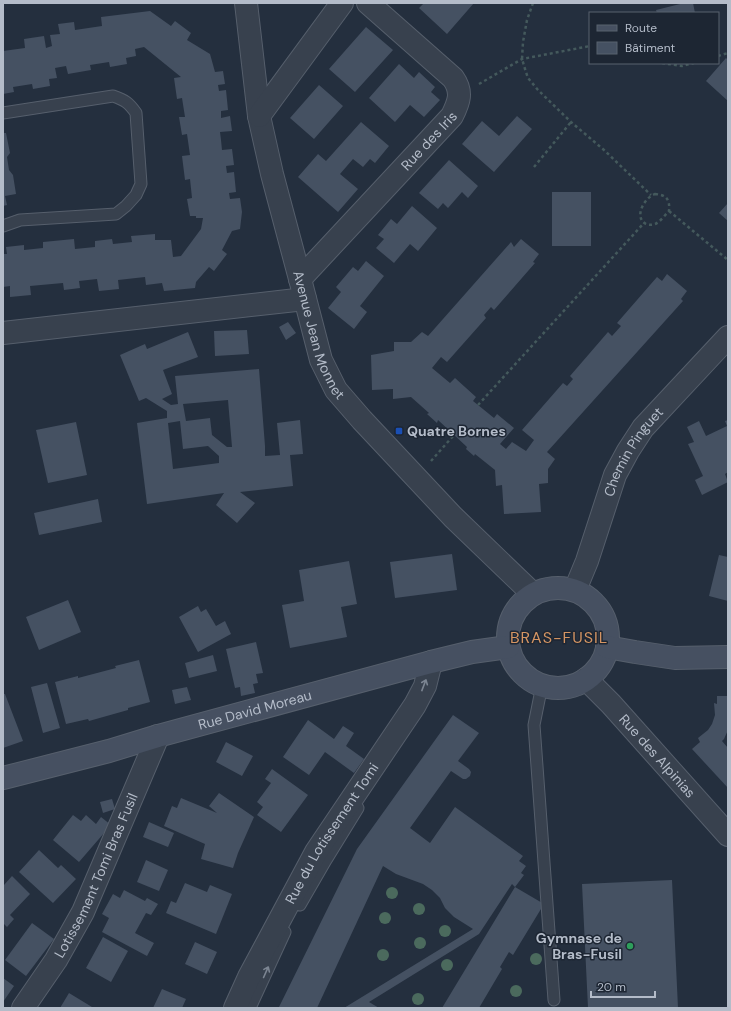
<svg xmlns="http://www.w3.org/2000/svg" width="731" height="1011" viewBox="0 0 731 1011" font-family="'DM Sans',sans-serif">
  <style>
    .building { fill: #455162; fill-rule: evenodd }
    .lines { fill: none; stroke-linecap: round; stroke-linejoin: round }
    .lane-casing { stroke: #565f6c; stroke-width: 13 }
    .street-casing { stroke: #565f6c; stroke-width: 24 }
    .secondary-casing { stroke: #565f6c; stroke-width: 24 }
    .path { stroke: #44595c; stroke-width: 2.5; stroke-dasharray: 3 3; stroke-linecap: butt }
    .lane { stroke: #38414e; stroke-width: 11 }
    .street { stroke: #38414e; stroke-width: 22 }
    .secondary { stroke: #465061; stroke-width: 22 }
    .tree { fill: #4b6a5d }
    .oneway { stroke: #7c8592 }
    .transit-dot { fill: #1a4fb4; stroke: #1d2633; stroke-width: 1.5 }
    .leisure-dot { fill: #2e9e5b; stroke: #1d2633; stroke-width: 1.5 }
    .labels { text-anchor: middle; stroke-width: 3; stroke-linejoin: round; paint-order: stroke }
    .street-label { font-size: 14px; fill: #b4bcc9; stroke: #1d2633 }
    .poi-label { font-size: 14px; font-weight: bold; fill: #b4bcc9; stroke: #1d2633; text-anchor: start }
    .quarter-label { font-size: 16px; letter-spacing: 1px; fill: #d59563; stroke: #1d2633 }
  </style>
  <rect width="100%" height="100%" fill="#242f3e"/>
  <!-- building -->
  <path class="building" d="M424,3H474L447,34L419,8Z
    M680,3H693L695,13H657L656,10L680,4Z
    M150,11L171,26L175,21L191,33L187,40L210,54L215,72L223,71L225,84L218,85L219,91L226,90L228,110L221,111V118L230,116L232,131L220,132L221,140L222,150L232,149L234,165L226,166L227,173L234,172L236,192L229,193L230,199L240,198L242,212L240,229L232,231L222,250L227,254L214,271L209,267L196,282L195,288L164,291L162,283L146,285L145,277L118,280L119,289L99,291L97,279L79,281L80,288L64,290L63,283L30,286L31,295L10,297V286L3,287V254H7L6,247L24,245V250L43,248V242L74,239L75,249L95,247V241L112,239L113,244L132,242L131,236L155,234V240H171L173,257L181,256L201,229L203,218H196V216H190L187,199L192,198L190,179L185,180L182,156L190,155L187,134L182,135L179,117H185L182,98L177,99L174,78L181,77L144,47L135,49L136,56L126,58L127,64L110,67L109,62L90,65L91,70L68,74L66,66L55,68L57,78L49,79L50,86L33,89L32,84L13,87L14,92L3,94V51L25,48L24,39L44,36L46,48L52,46L50,35L60,34L58,24L74,22L75,30L102,26L101,17Z
    M366,27L393,50L355,92L329,69Z
    M726,58L728,60V101L706,81Z
    M399,64L414,78L419,72L435,87L431,92L440,100L424,117L410,105L395,122L369,98Z
    M319,85L343,106L314,139L290,118Z
    M517,116L532,129L494,172L462,144L482,121L499,136Z
    M361,122L389,146L375,163L370,159L363,167L353,159L340,174L358,189L338,212L298,177L318,154L326,161Z
    M3,133H6L10,153L7,157L9,170L13,175L16,194L5,196L7,205L3,206Z
    M449,160L478,186L468,198L462,192L448,208L443,203L438,209L419,193Z
    M552,192H591V246H552Z
    M728,203V221L719,213Z
    M412,206L437,228L418,251L410,244L394,263L376,248L384,239L378,235L391,219L397,224Z
    M521,239L539,254L533,262L535,263L494,310L491,307L484,315L486,318L447,362L441,357L432,368L450,383L455,378L476,397L473,401L478,405L494,418L497,414L514,428L500,444L506,449L512,442L526,451L534,440L522,430L563,383L567,386L573,379L570,376L608,332L612,336L621,326L617,323L657,277L662,281L667,274L687,291L681,299L683,301L547,452L555,459L548,469V483L539,484L541,512L504,514L502,485L496,486L495,470L475,454L474,456L466,449L467,447L438,420L437,423L427,414L429,413L411,397L393,399V389L372,390L371,355L394,351V342H411L422,332L428,336L511,242L514,247Z
    M366,261L384,276L360,306L367,312L354,329L328,308L341,292L336,287L353,267L358,271Z
    M288,322L296,333L286,340L279,327Z
    M247,330L249,354L215,356L214,331Z
    M188,332L198,357L163,370L172,394L162,399L171,405L178,404L175,376L259,369L265,446V456L280,455L277,423L300,420L303,454L290,455L293,486L240,492L255,503L237,523L216,505L224,493L147,504L137,423L167,418V411L146,398L139,401L120,355L145,344L147,349ZM228,400L232,447H227L212,435L210,418L186,421L183,404ZM180,421L183,449L208,446L219,456V463L173,469L168,423Z
    M728,420V472L725,474L728,482L702,495L695,480L703,476L688,444L694,442L687,427L699,421L706,436L727,426L725,421Z
    M76,422L87,475L48,483L36,430Z
    M98,499L102,522L39,535L34,513Z
    M452,554L457,590L395,598L390,562Z
    M719,555L728,557V601L709,596Z
    M349,561L357,604L341,607L347,637L290,648L282,605L304,601L299,570Z
    M68,600L81,632L39,650L26,617Z
    M198,606L201,612L206,609L216,626L225,621L231,634L198,652L179,617Z
    M256,642L263,673L256,674L258,683L253,684L255,693L241,696L240,687L235,688L226,649Z
    M213,655L217,671L189,678L185,663Z
    M139,660L150,702L128,708V710L89,721L88,719L66,724L55,682L78,676V678L116,668L115,666Z
    M47,683L60,728L43,733L31,687Z
    M187,687L191,700L175,704L172,690Z
    M3,694H5L23,741L3,748Z
    M717,696H728V730L724,739L722,741L728,748V788L692,749L700,742L698,738L708,730L712,724L715,715L714,703L717,704Z
    M453,715L479,733L458,761L469,769L471,772L470,776L466,779H463L451,771L410,828L430,843L455,807L523,856L519,861L526,866L521,873L524,875L515,887L512,884L479,934L369,1002L379,1008H344L473,929L454,917L445,908L440,898L432,890L423,884L396,874L383,866L317,1008H281L279,1007L357,849Z
    M308,720L334,739L343,726L354,733L346,746L364,759L354,773L325,752L309,775L283,757Z
    M226,742L253,756L242,776L216,762Z
    M272,769L308,795L281,832L257,815L263,807L257,802L271,783L265,779Z
    M219,793L254,817L238,853L233,868L201,859L205,844L164,826L172,806L177,808L181,798L217,813L209,806Z
    M112,799L115,809L103,813L100,802Z
    M73,815L81,821L86,815L96,824L101,817L111,825L79,862L53,840Z
    M149,822L174,833L168,847L143,837Z
    M39,850L58,868L61,865L76,879L53,903L19,872Z
    M146,860L168,870L159,891L137,882Z
    M12,876L30,894L10,915L14,919L7,927L3,923V883L4,885Z
    M672,880L678,1008H588L582,884Z
    M185,883L207,892L210,885L232,894L216,934L166,913L171,901L176,903Z
    M515,887L544,904L513,955L509,952L500,967L502,969L479,1008H442Z
    M124,890L145,901L147,898L158,904L151,915L146,913L135,933L154,943L147,956L102,932L109,918L102,914L113,894L120,898Z
    M32,923L54,939L26,976L5,960Z
    M103,937L128,951L111,982L86,968Z
    M195,942L217,952L207,974L185,964Z
    M3,978L14,986L3,1002Z
    M162,989L186,999L182,1008H153Z
    M69,993L92,1007V1008H60Z"/>
  <g class="lines">
    <!-- lane casing -->
    <g class="lane-casing">
      <path id="lane" d="M3,113L113,96C125,100 129,103 136,113L141,184L136,195L126,206L116,214L20,220L3,226
        M542,685L534,725L554,1000
        M300,905L326,860L358,808
        M250,1008L285,932"/>
    </g>
    <!-- street casing -->
    <g class="street-casing">
      <g id="street">
        <path id="s1" d="M246,3L259,116L272,174L300,279L321,360L336,390L362,420L453,517L533,594"/>
        <path d="M259,116L342,3"/>
        <path id="s2" d="M300,279L452,116C459,102 463,92 453,78L368,3"/>
        <path d="M3,333L305,299"/>
        <path id="s3" d="M575,590L587,561L615,475L628,451L643,428L728,337"/>
        <path id="s4" d="M586,679L611,704L728,835"/>
        <path id="s5" d="M23,1008L56,960L83,912L158,736"/>
        <path id="s6" d="M235,1008L249,977L316,852L415,705L425,686L431,662"/>
      </g>
    </g>
    <!-- secondary casing -->
    <g class="secondary-casing">
      <g id="secondary">
        <circle cx="558" cy="638" r="50"/>
        <path d="M607,647L635,652L675,658L728,657"/>
        <path id="s7" d="M3,778L109,751L158,736L431,662L472,652L508,647"/>
      </g>
    </g>
    <!-- path -->
    <path class="path" d="M533,3L527,20L523,42L522,59L525,69L528,78L538,90L571,122L604,150L651,195
      M718,56L728,53
      M662,63L682,66L694,63
      M479,84L522,59L590,46
      M534,167L571,122
      M655,194C667,195 670,200 669,211C665,215 660,222 655,224C652,225 649,225 646,224C633,217 645,197 655,194Z
      M669,211L728,260
      M478,405L644,223
      M431,461L454,435"/>
    <!-- lane -->
    <use href="#lane" class="lane"/>
    <!-- street -->
    <use href="#street" class="street"/>
    <!-- secondary -->
    <use href="#secondary" class="secondary"/>
  </g>
  <!-- trees -->
  <g class="tree">
    <circle cx="392" cy="893" r="6"/>
    <circle cx="419" cy="909" r="6"/>
    <circle cx="385" cy="918" r="6"/>
    <circle cx="445" cy="931" r="6"/>
    <circle cx="420" cy="943" r="6"/>
    <circle cx="383" cy="955" r="6"/>
    <circle cx="536" cy="959" r="6"/>
    <circle cx="447" cy="965" r="6"/>
    <circle cx="516" cy="991" r="6"/>
    <circle cx="418" cy="999" r="6"/>
  </g>
  <!-- one-way arrows -->
  <defs><path id="oneway-shaft" d="M-6 0H5M1.5-3L5.5 0L1.5 3" fill="none" stroke-width="1.6" stroke-linecap="round" stroke-linejoin="round"/></defs>
  <g class="oneway">
    <use href="#oneway-shaft" transform="translate(424 685) rotate(-69)"/>
    <use href="#oneway-shaft" transform="translate(266 972) rotate(-66)"/>
  </g>
  <!-- markers -->
  <rect class="transit-dot" x="395" y="427" width="8" height="8" rx="2"/>
  <circle class="leisure-dot" cx="630" cy="946" r="4"/>
  <g class="labels">
    <!-- street labels -->
    <g class="street-label">
      <text dy="5" stroke="none"><textPath href="#s2" startOffset="189">Rue des Iris</textPath></text>
      <text dy="5" stroke="none"><textPath href="#s1" startOffset="341">Avenue Jean Monnet</textPath></text>
      <text dy="5" stroke="none"><textPath href="#s3" startOffset="151">Chemin Pinguet</textPath></text>
      <text dy="5" stroke="none"><textPath href="#s7" startOffset="261">Rue David Moreau</textPath></text>
      <text dy="5" stroke="none"><textPath href="#s4" startOffset="105">Rue des Alpinias</textPath></text>
      <text dy="5" stroke="none"><textPath href="#s6" startOffset="200">Rue du Lotissement Tomi</textPath></text>
      <text dy="5" stroke="none"><textPath href="#s5" startOffset="152">Lotissement Tomi Bras Fusil</textPath></text>
    </g>
    <!-- poi labels -->
    <g class="poi-label">
      <text x="407" y="436">Quatre Bornes</text>
      <text x="622" y="943" text-anchor="end">Gymnase de<tspan x="622" dy="16">Bras-Fusil</tspan></text>
    </g>
    <!-- quarter labels -->
    <g class="quarter-label">
      <text x="559" y="643">BRAS-FUSIL</text>
    </g>
  </g>
  <!-- border -->
  <rect width="731" height="1011" fill="none" stroke="#b4bcc9" stroke-width="8"/>
  <!-- legend -->
  <rect x="589" y="12" width="130" height="52" fill="#1d2633" stroke="#59626f"/>
  <rect x="597" y="25" width="20" height="6" fill="#465061" stroke="#59626f"/>
  <text x="625" y="32" font-size="12" fill="#b4bcc9">Route</text>
  <rect x="597" y="42" width="20" height="12" fill="#455162" stroke="#59626f"/>
  <text x="625" y="52" font-size="12" fill="#b4bcc9">Bâtiment</text>
  <!-- scale -->
  <path d="M591 991v6h64v-6" fill="none" stroke="#b4bcc9" stroke-width="2"/>
  <text x="597" y="991" font-size="12" fill="#b4bcc9" stroke="#1d2633" stroke-width="3" paint-order="stroke">20 m</text>
</svg>
